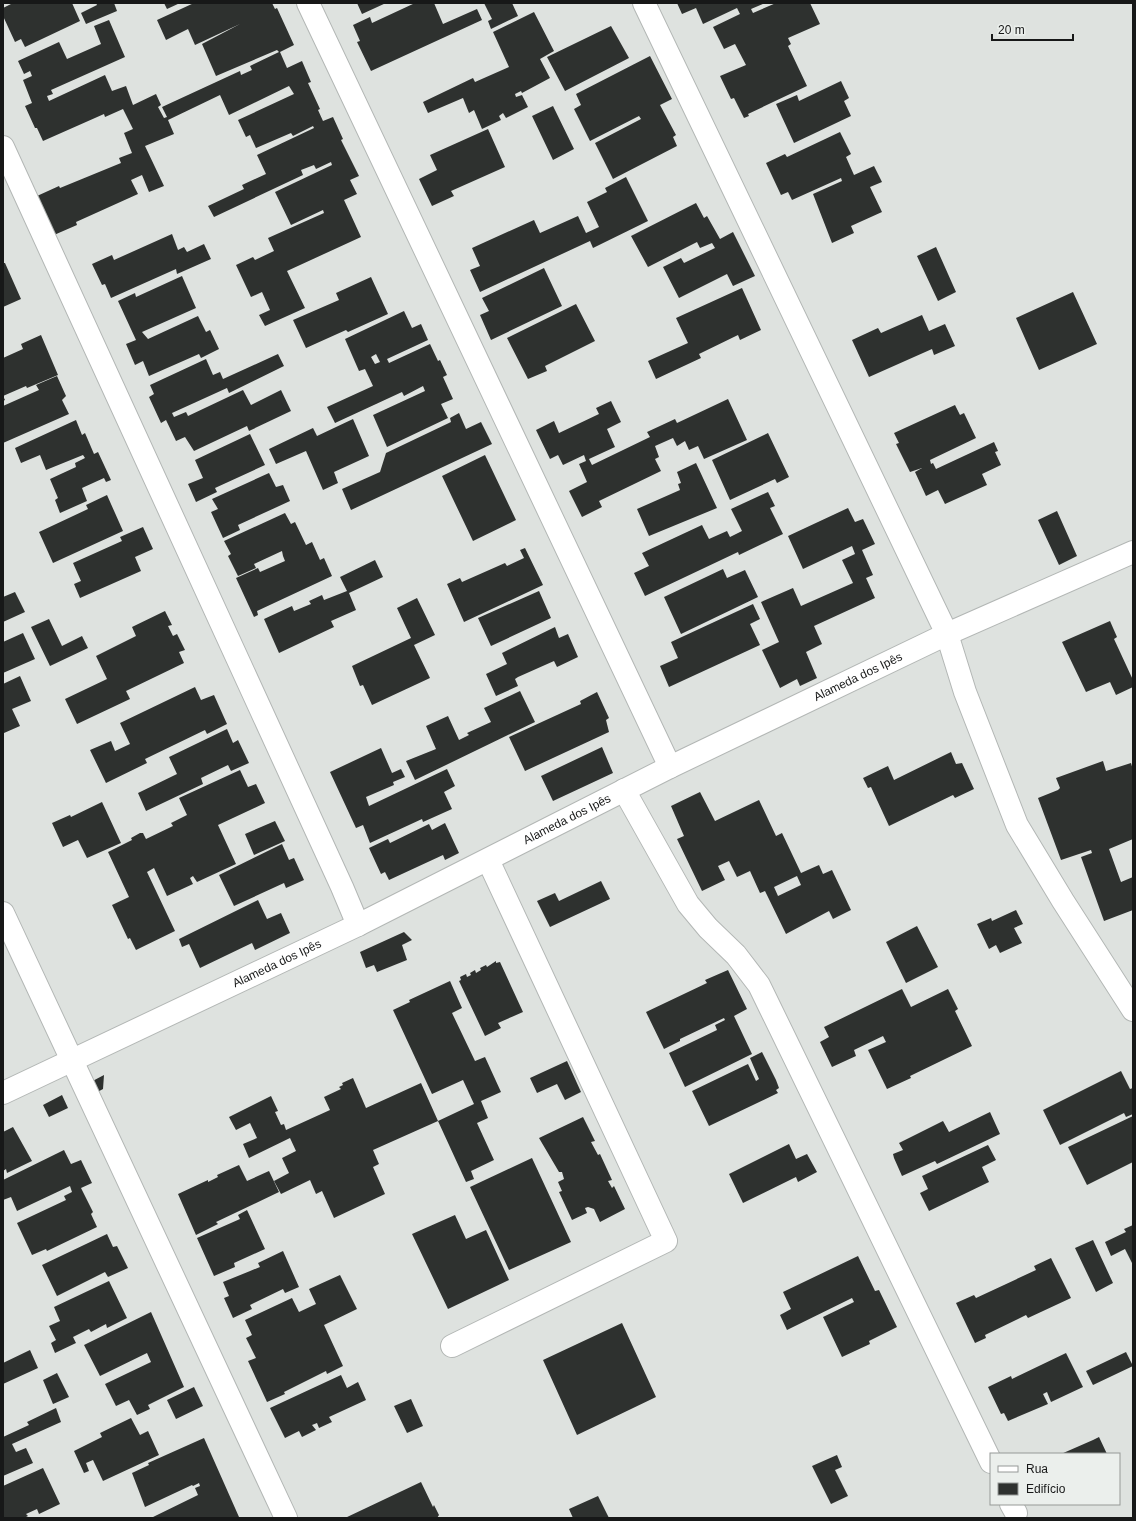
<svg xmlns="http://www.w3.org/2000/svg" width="1136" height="1521" viewBox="0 0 1136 1521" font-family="Arial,sans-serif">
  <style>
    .building { fill: #2e312f; fill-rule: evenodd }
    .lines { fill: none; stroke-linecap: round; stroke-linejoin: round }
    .minor-casing { stroke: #b3b7b5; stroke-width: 24 }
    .tertiary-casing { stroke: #b3b7b5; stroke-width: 24 }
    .minor { stroke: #fff; stroke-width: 22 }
    .tertiary { stroke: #fff; stroke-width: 22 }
    .labels { text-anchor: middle; stroke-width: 4; stroke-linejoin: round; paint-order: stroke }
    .street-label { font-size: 12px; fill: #171818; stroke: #ebefec }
  </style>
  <rect width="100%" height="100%" fill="#dee2df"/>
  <!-- building -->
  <path class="building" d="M13,3H72L80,21L25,47L21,39L15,42L3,16V8Z
    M96,3H114L117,11L86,24L81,13L97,5Z
    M164,3H180L167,9Z
    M194,3H272L275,9L277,8L294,45L280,52L287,68L302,61L311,82L308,83L320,109L318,110L323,121L333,117L343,139L341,140L359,176L350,180L357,194L344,200L361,237L287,271L305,308L265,326L259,315L270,310L262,292L251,297L236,265L253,257L255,260L274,251L268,238L324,213L323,210L291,225L275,192L332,165L331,162L316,169L314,165L301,170L303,175L214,217L208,206L244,189L242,185L266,174L257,155L314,128L313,126L293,136L291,133L256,148L250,135L246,137L238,120L294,94L289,86L229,115L220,95L168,120L174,134L145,146L164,186L149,192L142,175L131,180L138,194L76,222L77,225L54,235L37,196L59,186L60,188L121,163L119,158L132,153L124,133L133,129L123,109L105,117L104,114L43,141L37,128H35L25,106L32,103L23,80L32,76L30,71L24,74L18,61L59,42L67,59L101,44L94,26L109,20L125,57L51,90L53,94L47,96L49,101L105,75L112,91L126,86L133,105L156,94L161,105L158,107L164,118L167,117L162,107L240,71L241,75L252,70L250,66L279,52L277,50L216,76L202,44L240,24L195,45L188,29L166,40L157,20Z
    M357,3H386L362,14Z
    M415,3H434L443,24L477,9L482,20L371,71L357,42L360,41L353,25L370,17L372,23Z
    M484,3H512L518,16L491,29L488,21L492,19Z
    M677,3H765L751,9L753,13L776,3H810L820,24L788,38L791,44L788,46L807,86L748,114L749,116L744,118L734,98L731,99L720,76L746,65L735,44L724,49L713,27L740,14L737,8L703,24L696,8L682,14Z
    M534,12L554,51L540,59L550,78L522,93L521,91L515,94L516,97L522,95L528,107L506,118L503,113L499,116L501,120L482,129L474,110L469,113L463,98L428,113L423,102L473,78L475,82L509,67L493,32Z
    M611,26L629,58L565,91L547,57Z
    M650,56L672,99L660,105L676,135L673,137L677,146L613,179L595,143L641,119L639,116L590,141L574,109L581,105L576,94Z
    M841,81L849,98L844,101L851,116L794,143L776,104L797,95L799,101Z
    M553,106L574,149L553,160L532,116Z
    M488,129L505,167L451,191L454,196L432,206L419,179L437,170L430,155Z
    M840,132L851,154L846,157L854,175L874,166L882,182L870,187L882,212L851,226L854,233L832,243L813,194L842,181L841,178L792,200L788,192L781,195L766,163L785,154L787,157Z
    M626,177L648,221L593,248L590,241L480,292L470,270L480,266L472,248L534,220L540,233L578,216L586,233L599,227L587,202L607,192L605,188Z
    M696,203L704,218L707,216L720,239L733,232L755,276L733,286L727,274L679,298L663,267L681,258L684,263L715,248L712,243L700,248L697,242L648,267L631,236Z
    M172,234L178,250L184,247L187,252L204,244L211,259L177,274L176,269L111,298L105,284L102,285L92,264L112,255L114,260Z
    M936,247L956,292L938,301L917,256Z
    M3,263H5L21,299L3,307Z
    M544,268L562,306L491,340L480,315L489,311L482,298Z
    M182,276L196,308L142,332L148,339L198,316L206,332L210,330L219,349L201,358L199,354L149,376L143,361L135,365L126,344L136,340L118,301L135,293L136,297Z
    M371,277L388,314L348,332L346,330L306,348L293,320L339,300L336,293Z
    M742,288L761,330L740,340L738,335L699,354L701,358L656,379L648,361L688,343L676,318Z
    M1073,292L1097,344L1039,370L1016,318Z
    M576,304L595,341L545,366L547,371L528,379L507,338Z
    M404,311L412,328L421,324L428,340L387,359L389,363L430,344L438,361L440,360L447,375L443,377L453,399L441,404L448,418L387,447L373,415L425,391L423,386L404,396L402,392L335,423L327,407L373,386L365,369L359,371L345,339ZM376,354L380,362L375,364L371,357Z
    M922,315L929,331L945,324L955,346L934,355L932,349L869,377L852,340L878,328L881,333Z
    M41,335L58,375L27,388L26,386L3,396L5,400L3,401V358L23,349L21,344Z
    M278,354L284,366L229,393L227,388L172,413L174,417L186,412L188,416L243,390L251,405L281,390L291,411L249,431L247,426L194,451L185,437L176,441L166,420L161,423L149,397L154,394L150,385L206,359L213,375L220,372L223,379Z
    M57,376L66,396L62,400L69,414L3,443V406L39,390L36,385Z
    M728,399L747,440L704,459L698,446L689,450L685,441L677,446L673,438L655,446L659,457L655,459L661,471L599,501L602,507L582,517L569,491L587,482L579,464L586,461L584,455L563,465L558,455L550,459L536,430L554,421L559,433L599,414L596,408L611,401L621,422L607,429L615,447L589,459L592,465L650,437L647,432L675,419L677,423Z
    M955,405L960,415L964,413L976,438L930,460L931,464L933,463L936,469L994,442L998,451L995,452L1001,465L982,474L987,485L945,504L938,490L926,496L915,472L922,468L910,472L896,444L899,443L894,433Z
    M459,413L466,429L481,422L492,444L351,510L342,489L380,472L386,453L451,422L450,418Z
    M353,419L369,456L334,472L338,483L323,490L306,451L276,464L269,449L313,428L317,436Z
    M76,420L82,435L85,433L94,454L98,452L111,480L106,482L104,478L82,488L87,501L60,513L55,500L58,498L50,479L76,467L75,463L85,458L83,455L46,470L40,455L21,463L15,448Z
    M768,433L789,477L777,483L775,479L730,500L712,460Z
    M250,434L265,465L215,488L217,492L196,502L188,484L203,478L195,460Z
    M485,455L516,520L473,541L442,476Z
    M696,463L717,508L649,536L637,509L680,490L678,484L681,483L677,472Z
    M269,473L276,487L283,485L290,501L238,525L240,530L223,538L211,512L218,509L212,499Z
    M768,492L775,506L770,508L783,534L739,555L738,552L645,596L634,573L649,566L642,553L702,525L709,539L727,531L730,537L742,531L731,509Z
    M107,495L123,531L53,563L39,532L88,509L86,505Z
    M848,508L855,522L863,519L875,544L862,550L873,575L866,578L875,598L814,626L822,644L806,652L817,678L800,686L797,679L780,688L762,650L779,642L761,602L793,588L801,606L853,583L842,560L855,554L852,546L803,569L788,536Z
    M1057,511L1077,556L1059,565L1038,520Z
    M285,513L291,524L295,522L306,545L312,542L320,560L324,558L332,576L257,611L258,615L254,617L236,578L258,568L260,572L285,561L283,556L282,551L254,564L256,568L238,576L228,556L231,554L224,541Z
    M143,527L153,549L135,557L141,571L80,598L74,584L81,581L73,563L122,541L120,537Z
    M525,548L543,585L464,622L447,584L460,578L462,582L505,563L507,566L524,558L520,550Z
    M375,560L383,577L349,593L356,610L331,621L334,627L279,653L264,619L292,606L294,611L311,604L309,601L322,595L324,600L347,591L340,577Z
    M723,569L727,578L745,570L758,597L681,634L664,597Z
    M539,591L551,618L491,646L478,618Z
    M15,592L25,612L3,622V597Z
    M417,598L435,635L414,645L430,678L372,705L363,685L360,686L352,666L411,638L397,608Z
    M753,604L760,619L750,624L760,645L669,687L660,666L678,658L671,642Z
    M165,611L172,625L168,626L173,636L177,634L185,650L179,652L184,663L126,691L130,699L77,724L65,699L107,679L96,656L136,636L132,627Z
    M49,619L62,646L82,636L88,648L50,666L31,627Z
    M1110,621L1117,637L1114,639L1133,680V687L1116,695L1110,682L1086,692L1062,642Z
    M555,627L559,638L568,634L578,657L557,667L554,661L518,677L515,679L518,686L496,696L486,674L507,664L502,653Z
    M23,633L35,659L3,673V642Z
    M20,676L31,701L12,709L20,726L4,733L3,684Z
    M195,687L201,700L214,695L227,724L207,734L205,730L145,759L147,763L106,783L90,750L111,741L115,751L130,744L120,723Z
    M520,691L535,722L415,780L406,761L436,749L426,726L448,716L459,740L469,735L467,733L491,722L484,708Z
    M597,692L609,718L606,720L609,732L525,771L509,737L581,704L580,701Z
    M227,729L233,743L238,740L249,763L231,771L228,765L201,778L203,784L146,811L138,793L177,774L169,757Z
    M602,747L613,773L553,801L541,776Z
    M381,748L392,773L401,769L405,777L393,782L394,785L366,797L369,806L447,769L455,786L444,792L452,809L423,822L422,819L370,843L363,825L356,828L330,772Z
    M951,752L956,764L962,763L974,789L955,798L953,795L889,826L871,787L868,788L863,778L888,766L894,780Z
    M1103,761L1106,771L1131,763L1133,770V839L1109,849L1121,882L1133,877V910L1104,921L1081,857L1092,853L1091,850L1061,860L1038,798L1058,790L1060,788L1056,778Z
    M240,770L248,787L256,784L265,803L218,825L236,864L197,882L193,876L190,878L193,884L167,896L154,868L147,872L175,931L136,950L130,938L128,939L112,905L129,897L108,852L132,840L131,838L140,833H143L146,839L173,826L171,823L187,815L179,798Z
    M700,792L715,821L759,800L776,836L782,833L801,873L819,865L823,874L832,870L851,910L833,919L829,911L786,934L765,891L760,893L750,871L737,877L729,861L718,866L725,880L702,891L677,839L684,836L671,806ZM797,876L801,885L778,896L774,887Z
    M102,802L121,843L87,858L78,840L63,847L52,823L70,815L71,817Z
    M275,821L285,841L254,855L245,834Z
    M445,823L459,853L445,860L443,855L389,880L385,872L381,874L369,848L388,839L390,843L429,824L432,830Z
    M282,844L289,860L294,858L304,880L286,888L284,883L234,906L219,875Z
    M601,881L610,899L550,927L537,901L555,893L559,901Z
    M258,900L267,919L281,913L290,933L255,950L252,943L200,968L189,944L182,947L179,939Z
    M1016,910L1023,924L1014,928L1022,943L1000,953L996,945L989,949L977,924L991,918L992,921Z
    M917,926L938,967L906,983L886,942Z
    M404,932L412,940L402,945L407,960L377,972L374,965L366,968L360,952Z
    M496,961V963L500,962L523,1012L498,1023L501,1028L485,1036L459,981L461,980L460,977L466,974L467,977L471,975L470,973L475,970L476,973L481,970L480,968L486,965L487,967Z
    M728,970L747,1009L734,1016L752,1054L685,1087L669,1053L717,1030L715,1025L725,1020L724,1018L680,1039V1041L664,1049L646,1012L707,983L705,980Z
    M450,981L462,1008L452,1013L475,1061L485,1057L501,1092L481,1101L488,1118L477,1123L494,1160L471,1171L474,1179L466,1182L438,1121L474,1104L463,1080L432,1094L393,1010L410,1002L409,1000Z
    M902,989L911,1007L948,989L958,1009L955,1011L972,1046L910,1076L911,1078L887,1089L868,1050L886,1042L883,1036L854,1050L856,1056L832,1067L820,1042L829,1037L824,1027Z
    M762,1052L776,1080L779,1088L776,1090L778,1093L709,1126L692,1091L748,1064L756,1081L759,1079L750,1058Z
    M567,1061L581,1092L565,1100L557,1084L537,1093L530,1078Z
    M1121,1071L1130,1089L1133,1088V1114L1126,1117L1124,1113L1060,1145L1043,1110Z
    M104,1075L103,1089L90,1096L85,1085Z
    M353,1078L366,1108L421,1083L438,1121L373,1150L379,1164L373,1167L385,1194L334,1218L322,1191L316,1194L310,1180L281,1194L274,1181L289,1173L282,1158L296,1151L290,1138L249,1158L243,1144L257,1138L250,1123L236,1130L229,1117L271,1096L278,1111L275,1112L281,1125L284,1124L286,1130L330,1110L324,1097L341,1089L339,1087L343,1085L342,1083Z
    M62,1095L68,1108L49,1117L43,1105Z
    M990,1112L1000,1134L937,1164L935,1161L902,1176L894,1158L893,1154L903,1150L899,1143L943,1121L949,1132Z
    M1133,1116V1162L1087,1185L1068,1147Z
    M583,1117L595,1141L591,1142L598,1155L600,1154L612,1180L608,1181L612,1188L614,1186L625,1209L600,1222L594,1209L588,1207L585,1208L587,1213L572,1220L559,1192L562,1191L558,1182L564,1179L562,1172H559L539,1138Z
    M13,1127L32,1161L7,1173L6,1169L3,1171V1132Z
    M789,1144L796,1159L807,1154L817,1172L798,1182L796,1177L743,1203L729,1174Z
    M988,1145L996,1160L982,1167L989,1182L929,1211L920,1193L928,1189L922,1176Z
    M64,1150L71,1164L81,1160L92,1183L81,1188L93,1212L91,1214L97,1227L47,1251L46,1249L32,1255L17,1223L66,1200L64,1196L72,1192L70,1186L17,1211L11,1197L3,1200V1180Z
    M532,1158L571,1242L509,1270L470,1187Z
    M239,1165L247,1181L269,1171L279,1192L216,1222L218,1224L196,1235L178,1194L208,1180V1182L218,1177L217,1175Z
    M247,1210L265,1249L234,1263L235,1267L214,1276L197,1238L240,1219L238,1215Z
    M455,1215L466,1239L486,1230L509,1280L448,1309L412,1234Z
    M1133,1225V1265L1125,1249L1111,1256L1105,1242L1126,1232L1124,1229Z
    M107,1234L113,1247L117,1246L128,1268L108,1277L105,1272L57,1296L42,1265Z
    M1093,1240L1113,1283L1096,1292L1075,1248Z
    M283,1251L299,1287L285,1293L283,1289L250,1305L252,1309L233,1318L224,1298L229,1296L223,1282L260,1267L258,1263Z
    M858,1256L875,1291L879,1290L897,1327L869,1341L870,1344L842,1357L823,1317L854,1302L852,1298L787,1330L780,1315L791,1309L783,1292Z
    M1051,1258L1071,1298L1028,1318L1026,1315L985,1335L986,1338L975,1343L956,1303L974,1295L976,1298L1036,1270L1034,1266Z
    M340,1275L357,1309L324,1325L343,1366L327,1374L326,1371L284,1392L285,1394L267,1402L248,1361L256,1358L246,1338L252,1335L245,1320L292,1298L299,1312L316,1304L309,1289Z
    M109,1281L127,1318L107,1328L106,1324L91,1332L89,1329L73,1337L76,1343L55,1353L51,1343L56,1340L49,1326L60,1321L54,1307Z
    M151,1312L184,1387L148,1405L150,1409L137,1415L129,1400L116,1406L105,1384L151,1362L147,1353L100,1376L84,1345Z
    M622,1323L656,1397L577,1435L543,1360Z
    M30,1350L38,1368L3,1384V1363Z
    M1126,1352L1133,1366L1093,1385L1086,1371Z
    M1066,1353L1083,1387L1051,1402L1047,1392L1043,1394L1048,1404L1008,1421L1004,1413L1001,1414L988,1387L1011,1376L1012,1379Z
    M57,1373L69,1397L53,1404L43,1380Z
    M341,1375L347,1388L358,1382L366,1400L329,1417L332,1422L319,1428L317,1423L312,1425L316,1430L302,1437L299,1431L285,1438L270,1408Z
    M194,1387L203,1406L176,1419L167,1400Z
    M411,1399L423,1426L407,1433L394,1406Z
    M56,1408L61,1422L12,1444L16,1452L26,1448L33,1463L3,1476V1437L29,1425L27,1422Z
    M131,1418L140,1435L148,1431L159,1455L103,1481L93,1460L86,1463L89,1471L84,1473L74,1451L102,1437L100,1433Z
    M1099,1437L1107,1454H1061L1093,1440Z
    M204,1438L239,1517L151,1518L198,1495L195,1488L200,1486L199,1483L193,1486L192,1485L145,1507L132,1473L149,1465L148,1463Z
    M837,1455L842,1467L835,1470L848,1496L831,1504L812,1466Z
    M43,1468L60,1504L39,1514L37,1509L26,1514L28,1516L24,1518H3V1486Z
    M421,1482L433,1507L434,1505L439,1515L437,1518H345Z
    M598,1496L609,1518H573L569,1509Z"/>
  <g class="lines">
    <!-- minor casing -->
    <g class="minor-casing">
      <path id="minor" d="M308,3L670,767
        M644,3L947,634L965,692L1017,825L1063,901L1133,1010
        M3,147L342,887L358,925
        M624,790L688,904L708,928L736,955L759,985L991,1462
        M3,913L286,1518
        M452,1346L666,1241L488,860
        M1011,1504L1016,1513"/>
    </g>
    <!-- tertiary casing -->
    <g class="tertiary-casing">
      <g id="tertiary">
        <path id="s1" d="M3,1093L358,925L670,767L947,634L1133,552"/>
      </g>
    </g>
    <!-- minor -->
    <use href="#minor" class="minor"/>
    <!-- tertiary -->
    <use href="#tertiary" class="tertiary"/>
  </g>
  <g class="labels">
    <!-- street labels -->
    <g class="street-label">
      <text dy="4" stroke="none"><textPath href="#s1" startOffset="951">Alameda dos Ipês</textPath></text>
      <text dy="4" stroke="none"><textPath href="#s1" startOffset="627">Alameda dos Ipês</textPath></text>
      <text dy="4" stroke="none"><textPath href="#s1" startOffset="303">Alameda dos Ipês</textPath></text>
    </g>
  </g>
  <!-- border -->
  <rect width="1136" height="1521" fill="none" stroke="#171818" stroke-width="8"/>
  <!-- legend -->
  <rect x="990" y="1453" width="130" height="52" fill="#ebefec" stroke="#969997"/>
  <rect x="998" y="1466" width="20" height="6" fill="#ffffff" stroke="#969997"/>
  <text x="1026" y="1473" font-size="12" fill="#171818">Rua</text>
  <rect x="998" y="1483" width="20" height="12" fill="#2e312f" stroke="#969997"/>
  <text x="1026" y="1493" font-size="12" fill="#171818">Edifício</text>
  <!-- scale -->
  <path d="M992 34v6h81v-6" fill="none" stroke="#171818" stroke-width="2"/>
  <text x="998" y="34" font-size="12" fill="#171818" stroke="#ebefec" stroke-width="3" paint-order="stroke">20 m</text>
</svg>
